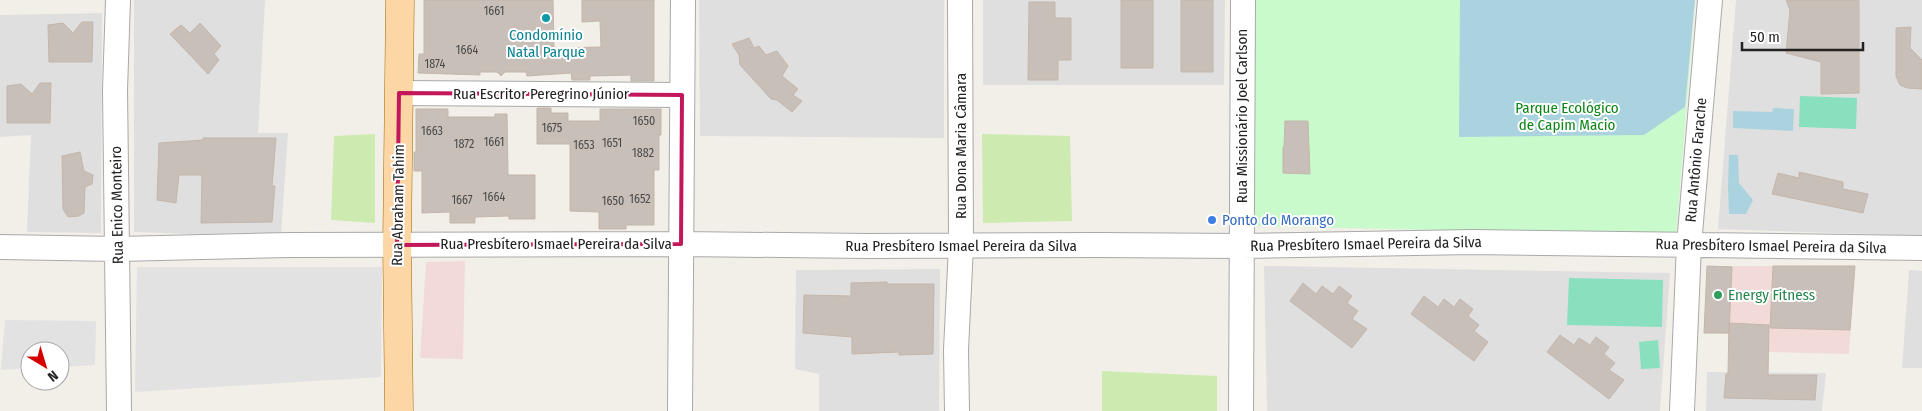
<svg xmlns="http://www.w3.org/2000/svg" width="1922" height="411" viewBox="0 0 1922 411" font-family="'Fira Sans Condensed',sans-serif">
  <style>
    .residential { fill: #e0dfdf }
    .commercial { fill: #f2dad9 }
    .grass { fill: #cdebb0 }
    .park { fill: #c8facc }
    .pitch { fill: #88e0be }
    .parking { fill: #e2e2e2 }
    .water { fill: #aad3df }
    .building { fill: #c7bfb8; stroke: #c4b6ab }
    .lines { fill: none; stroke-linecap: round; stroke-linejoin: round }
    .minor-casing { stroke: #a9a9a9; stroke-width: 26 }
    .major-casing { stroke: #a06b00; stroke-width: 29 }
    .minor { stroke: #fff; stroke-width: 24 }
    .major { stroke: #fcd6a4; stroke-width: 28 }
    .marked { fill: none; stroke: #c2185b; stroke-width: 4; stroke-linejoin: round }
    .culture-dot { fill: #0f9aa8; stroke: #fff; stroke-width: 2 }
    .shop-dot { fill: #3f7fe0; stroke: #fff; stroke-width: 2 }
    .leisure-dot { fill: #2e9e5b; stroke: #fff; stroke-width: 2 }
    .labels { text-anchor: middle; stroke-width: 4; stroke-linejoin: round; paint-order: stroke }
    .number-label { font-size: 12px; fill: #4b4948 }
    .culture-label { font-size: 15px; fill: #0d838f; stroke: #fff }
    .street-label { font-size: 15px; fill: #222; stroke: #fff }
    .park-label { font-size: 15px; fill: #0c8416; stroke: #fff }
    .shop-label { font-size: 15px; fill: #366cbe; stroke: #fff; text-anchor: start }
    .leisure-label { font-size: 15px; fill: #27864d; stroke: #fff; text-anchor: start }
  </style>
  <rect width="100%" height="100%" fill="#f2efe9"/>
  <!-- residential -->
  <path class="residential" d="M134,0H265L258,133H288L281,233L192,234L134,232Z
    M699,0H944V138L700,136Z
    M983,0H1225L1224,85H983Z
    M1736,0H1922V236L1718,229Z
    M102,13L101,233L27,232L31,135L0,137V15Z
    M1264,266L1670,273L1660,411H1267Z
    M940,269L939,411H819V374L795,369L796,270Z
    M1909,270L1922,271V368H1902Z
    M1707,372L1826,373L1822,411H1706Z"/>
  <!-- commercial -->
  <path class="commercial" d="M465,261L463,359L420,358L426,262Z
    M1707,266H1855L1849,354L1728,351L1729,334L1704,333Z"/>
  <!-- grass -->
  <path class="grass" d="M375,134V223L331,220L334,136Z
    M982,134L1070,136L1072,221L983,223Z
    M1102,371L1217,376V411H1102Z"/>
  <!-- park -->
  <path class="park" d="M1255,0H1695L1676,235L1251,226Z"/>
  <!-- pitch -->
  <path class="pitch" d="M1800,96L1857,98L1856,129L1799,127Z
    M1569,278L1663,280L1662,327L1567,325Z
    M1658,340L1660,368L1641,369L1639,342Z"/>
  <!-- parking -->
  <path class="parking" d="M137,267H382L381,377L135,392Z
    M5,320L96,321L95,365L60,367V351H30V368L1,370Z"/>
  <!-- water -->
  <path class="water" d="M1460,0H1695L1685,107L1644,135L1459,137Z
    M1773,108L1794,109L1793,131L1733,128V111L1772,112Z
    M1729,155H1738L1739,183L1753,200L1746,214H1729L1728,187Z"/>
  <!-- building -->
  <path class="building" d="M424,0H553L554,48L601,47L600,21L582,22V0H654V81H631V75L590,76V80H572L571,73L527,76L526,72H505L501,76L497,72H480V75L418,73L419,54H424Z
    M1121,0H1153V68H1121Z
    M1181,0H1213V72H1181Z
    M1786,0H1859V93L1821,94V62L1786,53L1790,10Z
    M1029,2H1055V18H1071V60H1058V80H1028Z
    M82,22H93L92,62H49L48,25L63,23L73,33Z
    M200,23L221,46L214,54L219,60L208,74L170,34L181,25L190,33Z
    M1911,27L1910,48L1922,60V89L1907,88L1900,85L1896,76V28Z
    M749,38L754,48L759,46L766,55L777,51L788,66L782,76L798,89L793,95L802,101L792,112L777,100L771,99L740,65L739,55L732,44Z
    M40,83H51L50,123H7V86L21,84L32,94Z
    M537,108H551V113H568V121H600V109H661V135H659V170H654V225H626V229H599V212L570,211V144H537Z
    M416,109H448V117H495V114H507L508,175H535V219H509V216L475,217V223H450V212L422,213V171H414V152H416Z
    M1285,121H1308L1310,174L1283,173V147H1284Z
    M203,138H276L272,186H275L272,222L201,223L202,175H179L176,203L157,200L159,143L203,140Z
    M80,152L84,171L93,175L92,184L85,187L84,213L79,216L68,217L63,209L62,156Z
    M1799,172L1843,182V189L1868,194L1863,213L1772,194L1778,173L1799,178Z
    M1707,266L1732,267L1729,333H1704Z
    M1773,266H1855L1850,330L1770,328Z
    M887,282V284H934L933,354L899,355V352L852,354V337L803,333L804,295L851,296V283Z
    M1303,283L1316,294L1322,286L1333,294L1339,286L1352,296L1347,303L1358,311L1352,319L1367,329L1352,348L1290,301Z
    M1424,296L1438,307L1444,299L1454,307L1460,299L1473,309L1468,316L1479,325L1474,331L1488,342L1474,361L1411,314Z
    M1729,323L1769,325L1768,375H1817L1815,400L1724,398L1726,374H1728Z
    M1560,335L1574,345L1579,338L1590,345L1596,337L1609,347L1604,354L1615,363L1609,370L1624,380L1609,399L1547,352Z"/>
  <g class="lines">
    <!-- minor casing -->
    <g class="minor-casing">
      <path id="minor" d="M118,0L115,90L119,411
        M399,93L682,95
        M0,247L118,249L290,245L681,244L868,246L1099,245L1241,246L1473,242L1922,248
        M680,411L683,0
        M957,411L956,350L961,246L960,0
        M1241,411L1243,0
        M1682,411L1689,245L1710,0"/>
    </g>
    <!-- major casing -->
    <g class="major-casing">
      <path id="major" d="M399,411L397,245L400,0"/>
    </g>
    <!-- minor -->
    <use href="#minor" class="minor"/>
    <!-- major -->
    <use href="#major" class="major"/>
  </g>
  <!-- marked area -->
  <path class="marked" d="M399,93L682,95L681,244L397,245Z"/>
  <!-- markers -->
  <circle class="culture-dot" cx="546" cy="18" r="5"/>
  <circle class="shop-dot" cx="1212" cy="220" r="5"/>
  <circle class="leisure-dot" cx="1718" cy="295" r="5"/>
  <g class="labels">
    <!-- number labels -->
    <g class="number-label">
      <text x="494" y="15">1661</text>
      <text x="467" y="54">1664</text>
      <text x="435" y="68">1874</text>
      <text x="644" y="125">1650</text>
      <text x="552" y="132">1675</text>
      <text x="432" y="135">1663</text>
      <text x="494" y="146">1661</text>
      <text x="612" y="147">1651</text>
      <text x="464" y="148">1872</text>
      <text x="584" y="149">1653</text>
      <text x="643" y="157">1882</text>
      <text x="494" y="201">1664</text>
      <text x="640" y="203">1652</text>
      <text x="462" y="204">1667</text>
      <text x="613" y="205">1650</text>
    </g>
    <!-- culture labels -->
    <g class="culture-label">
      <text x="546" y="40">Condomínio<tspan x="546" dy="17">Natal Parque</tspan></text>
    </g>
    <!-- street labels -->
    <g class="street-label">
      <text x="541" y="99">Rua Escritor Peregrino Júnior</text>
      <text transform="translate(1242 116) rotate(-90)" y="5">Rua Missionário Joel Carlson</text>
      <text transform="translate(961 146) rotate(-90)" y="5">Rua Dona Maria Câmara</text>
      <text transform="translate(1696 160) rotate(-85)" y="5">Rua Antônio Farache</text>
      <text transform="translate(117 205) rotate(-91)" y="5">Rua Enico Monteiro</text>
      <text transform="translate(398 205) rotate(-89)" y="5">Rua Abraham Tahim</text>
      <text x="556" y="249">Rua Presbítero Ismael Pereira da Silva</text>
      <text transform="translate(1366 244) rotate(-1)" y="5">Rua Presbítero Ismael Pereira da Silva</text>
      <text x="961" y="251">Rua Presbítero Ismael Pereira da Silva</text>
      <text transform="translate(1771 246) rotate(1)" y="5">Rua Presbítero Ismael Pereira da Silva</text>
    </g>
    <!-- park labels -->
    <g class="park-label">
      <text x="1567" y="113">Parque Ecológico<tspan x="1567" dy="17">de Capim Macio</tspan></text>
    </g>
    <!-- shop labels -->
    <g class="shop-label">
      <text x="1222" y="225">Ponto do Morango</text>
    </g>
    <!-- leisure labels -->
    <g class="leisure-label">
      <text x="1728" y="300">Energy Fitness</text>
    </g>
  </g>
  <!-- north arrow -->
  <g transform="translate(45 366) rotate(142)"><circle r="24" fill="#ffffff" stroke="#a7a7a7"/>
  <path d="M0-4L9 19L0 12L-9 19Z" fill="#d40000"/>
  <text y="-8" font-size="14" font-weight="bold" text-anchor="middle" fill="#222222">N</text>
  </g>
  <!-- scale -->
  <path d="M1742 42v8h121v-8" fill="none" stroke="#222222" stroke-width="2.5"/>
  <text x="1750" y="42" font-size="15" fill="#222222" stroke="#ffffff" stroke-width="4" paint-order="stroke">50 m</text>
</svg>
